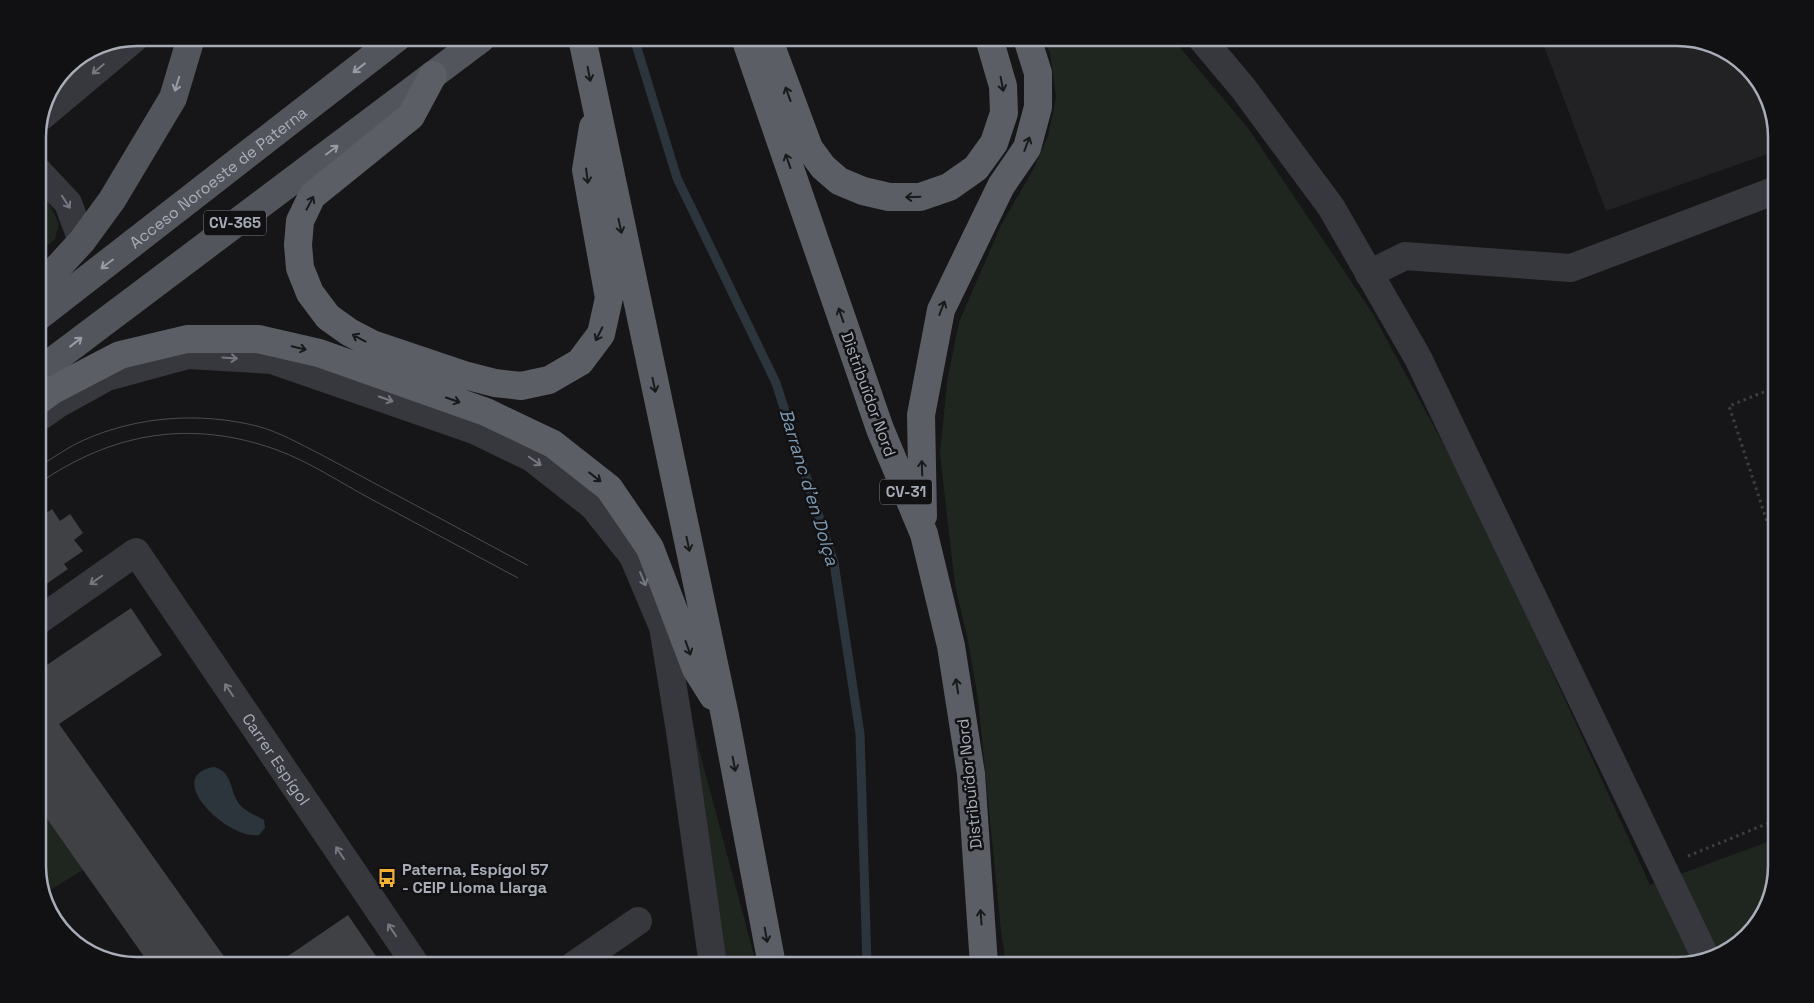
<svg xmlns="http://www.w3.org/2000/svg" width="1814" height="1003" viewBox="0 0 1814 1003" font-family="'Space Grotesk',sans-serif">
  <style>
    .built { fill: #222225 }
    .green { fill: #1e261f }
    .water { fill: #2c353c }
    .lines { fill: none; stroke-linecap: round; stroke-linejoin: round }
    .stream { stroke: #2c353c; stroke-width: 9 }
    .building { fill: #404145 }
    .path { stroke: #3d3f44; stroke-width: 3; stroke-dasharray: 2.5 4; stroke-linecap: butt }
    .minor { stroke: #37383d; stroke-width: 28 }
    .tertiary { stroke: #37383d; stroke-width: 28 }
    .primary { stroke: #53555c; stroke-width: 28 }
    .trunk { stroke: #5b5e65; stroke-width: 28 }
    .tram { stroke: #4a4c52; stroke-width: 1 }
    .oneway { stroke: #979ba6 }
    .oneway2 { stroke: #757881 }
    .oneway3 { stroke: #18191b }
    .labels { text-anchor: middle; stroke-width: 5; stroke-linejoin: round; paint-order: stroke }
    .shield { fill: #111113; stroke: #7b7e86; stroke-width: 1 }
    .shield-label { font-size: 15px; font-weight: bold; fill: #a8adb8 }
    .street-label { font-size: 16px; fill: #a8adb8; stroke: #111113 }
    .poi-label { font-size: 16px; font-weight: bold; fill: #a8adb8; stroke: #111113; text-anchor: start }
    .water-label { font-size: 18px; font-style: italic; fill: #7f9bb3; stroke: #111113 }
    .rim { fill: none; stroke: #a8adb8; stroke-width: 2.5 }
  </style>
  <rect width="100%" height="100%" fill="#161618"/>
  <!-- built -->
  <path class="built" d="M1541,38H1677L1726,51L1760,82L1776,131V151L1606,211Z"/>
  <!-- green -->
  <path class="green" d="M1043,38H1172L1248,128L1373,314L1472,497L1650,885L1776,839V866L1763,915L1727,952L1677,965H1006L1001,931L978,699L968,641L955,585L940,454L947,382L959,322L1001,225L1033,170L1048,136L1056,97L1050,53Z
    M38,191L48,201L59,224L55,239L38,253Z
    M682,686L755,959L756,965H727Z
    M38,793L88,867L45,893L38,872Z"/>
  <!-- water -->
  <path class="water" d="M214,767C234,772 229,792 240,805C246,812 256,815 264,820L265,828L259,835C228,840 161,776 214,767Z"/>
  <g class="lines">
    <!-- stream -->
    <path class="stream" d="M634,38L677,178L776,383L834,563L860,734L867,965"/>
  </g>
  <!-- building -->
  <path class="building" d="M52,509L60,521L70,514L83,533L74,540L83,551L64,564L68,569L42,587L38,582V513L40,512L42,516Z
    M131,608L162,655L59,724L230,965H150L38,806V671Z
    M348,915L382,965H275Z"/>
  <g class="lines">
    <!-- path -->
    <path class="path" d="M1776,387L1729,406L1776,549
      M1688,856L1776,820"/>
    <!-- minor -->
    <g class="minor">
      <path d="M1201,38L1243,88L1331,207L1418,358L1706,958"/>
      <path d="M42,116L135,38"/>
      <path d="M38,171L68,203L82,241"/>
      <path d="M1369,274L1405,256L1571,268L1776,190"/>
      <path id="s1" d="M38,621L136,552L416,965"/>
      <path d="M574,965L638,921"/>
    </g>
    <!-- tertiary -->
    <path class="tertiary" d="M38,418L58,404L107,377L188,355L272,360L474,430L532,458L593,506L633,556L663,627L680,731L713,965"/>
    <!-- primary -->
    <g class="primary">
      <path d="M38,289L82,241L112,200L173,98L191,38"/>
      <path id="s2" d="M38,317L397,38"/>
      <path d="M38,372L482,38"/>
    </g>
    <!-- trunk -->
    <path class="trunk" d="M582,38L725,716L772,965
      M745,38L880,429L924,534L951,646L971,774L984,965
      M768,38L809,148L823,167L839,181L863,191L889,197H920L949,187L976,168L994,143L1004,113L1003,86L989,38
      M433,75L411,116L312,196L300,221L298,245L300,268L310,293L328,317L349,332L372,344L464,375L495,383L521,386L549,380L580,362L601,334L609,298L586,170L593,127
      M38,401L53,390L120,355L187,339H258L319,353L486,412L553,444L609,488L650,548L696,669L713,696
      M923,516L921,415L941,310L1001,186L1027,148L1038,107V73L1027,38"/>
    <!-- tram -->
    <path class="tram" d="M38,467C53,458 68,447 84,440C138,416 200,412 257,426C279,432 300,444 320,454L527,565
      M38,484C112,432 192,419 277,450C310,462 341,483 371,499C420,525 469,552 518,578"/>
  </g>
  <!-- one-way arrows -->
  <defs><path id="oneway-shaft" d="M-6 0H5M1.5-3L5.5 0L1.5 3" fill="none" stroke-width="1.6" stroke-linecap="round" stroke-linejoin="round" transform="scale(1.25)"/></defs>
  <g class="oneway">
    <use href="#oneway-shaft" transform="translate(359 68) rotate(142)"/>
    <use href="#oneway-shaft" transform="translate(177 84) rotate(107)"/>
    <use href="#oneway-shaft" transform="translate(332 150) rotate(-37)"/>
    <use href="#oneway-shaft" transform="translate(107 264) rotate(143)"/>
    <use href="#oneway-shaft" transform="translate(76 342) rotate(-38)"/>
  </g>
  <g class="oneway2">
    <use href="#oneway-shaft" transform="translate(98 69) rotate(140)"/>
    <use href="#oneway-shaft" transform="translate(66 202) rotate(57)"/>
    <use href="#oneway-shaft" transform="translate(230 358) rotate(4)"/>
    <use href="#oneway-shaft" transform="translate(386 399) rotate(19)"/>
    <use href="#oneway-shaft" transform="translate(535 461) rotate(35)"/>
    <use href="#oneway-shaft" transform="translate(643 579) rotate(67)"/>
    <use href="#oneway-shaft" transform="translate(96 580) rotate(145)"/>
    <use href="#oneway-shaft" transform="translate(229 690) rotate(-124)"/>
    <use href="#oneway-shaft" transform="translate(340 853) rotate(-124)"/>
    <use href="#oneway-shaft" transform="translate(392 930) rotate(-124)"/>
  </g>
  <g class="oneway3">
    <use href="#oneway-shaft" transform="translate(589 74) rotate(79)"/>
    <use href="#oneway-shaft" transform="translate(1002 84) rotate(79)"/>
    <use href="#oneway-shaft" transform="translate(788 94) rotate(-110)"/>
    <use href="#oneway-shaft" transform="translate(1027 144) rotate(-69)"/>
    <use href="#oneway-shaft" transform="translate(788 161) rotate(-109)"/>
    <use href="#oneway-shaft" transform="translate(587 176) rotate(83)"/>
    <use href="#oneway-shaft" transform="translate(913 197) rotate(178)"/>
    <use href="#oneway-shaft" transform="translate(310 203) rotate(-62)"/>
    <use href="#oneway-shaft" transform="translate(620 226) rotate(78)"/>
    <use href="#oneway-shaft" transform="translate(942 308) rotate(-69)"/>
    <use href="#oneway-shaft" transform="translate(841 315) rotate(-109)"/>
    <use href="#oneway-shaft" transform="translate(599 334) rotate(117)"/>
    <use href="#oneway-shaft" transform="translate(359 338) rotate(-152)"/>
    <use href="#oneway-shaft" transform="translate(299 348) rotate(13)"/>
    <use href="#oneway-shaft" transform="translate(654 385) rotate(78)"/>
    <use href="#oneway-shaft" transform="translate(453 400) rotate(19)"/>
    <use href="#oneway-shaft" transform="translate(922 468) rotate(-92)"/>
    <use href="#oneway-shaft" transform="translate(595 477) rotate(38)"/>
    <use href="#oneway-shaft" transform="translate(688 544) rotate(78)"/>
    <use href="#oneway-shaft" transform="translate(688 648) rotate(70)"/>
    <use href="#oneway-shaft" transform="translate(957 686) rotate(-99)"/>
    <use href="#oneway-shaft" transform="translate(734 764) rotate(79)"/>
    <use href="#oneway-shaft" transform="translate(981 917) rotate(-94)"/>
    <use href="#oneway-shaft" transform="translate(766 935) rotate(80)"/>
  </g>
  <!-- icons -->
  <defs>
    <g id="bus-bare" transform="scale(1.5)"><path d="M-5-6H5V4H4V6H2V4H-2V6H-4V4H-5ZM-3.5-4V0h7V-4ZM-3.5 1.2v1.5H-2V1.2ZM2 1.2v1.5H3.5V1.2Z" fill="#f2b134" stroke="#111113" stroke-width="2.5" paint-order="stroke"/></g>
  </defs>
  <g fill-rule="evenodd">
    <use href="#bus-bare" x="387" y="878"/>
  </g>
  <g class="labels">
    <!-- shield labels -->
    <g class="shield">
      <rect x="204" y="210.5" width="62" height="25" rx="4"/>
      <rect x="880" y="479.5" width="52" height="25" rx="4"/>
    </g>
    <g class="shield-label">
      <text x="235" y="228">CV-365</text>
      <text x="906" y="497">CV-31</text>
    </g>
    <!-- street labels -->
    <g class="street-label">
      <text dy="6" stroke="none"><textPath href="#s2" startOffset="228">Acceso Noroeste de Paterna</textPath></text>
      <text transform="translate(869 394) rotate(70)" y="6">Distribuïdor Nord</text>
      <text dy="6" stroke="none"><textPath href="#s1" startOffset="370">Carrer Espígol</textPath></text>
      <text transform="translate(969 784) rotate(-96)" y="6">Distribuïdor Nord</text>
    </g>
    <!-- poi labels -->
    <g class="poi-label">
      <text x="402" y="875">Paterna, Espígol 57<tspan x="402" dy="18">- CEIP Lloma Llarga</tspan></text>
    </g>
    <!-- water labels -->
    <g class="water-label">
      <text transform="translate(809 487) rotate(73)" y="6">Barranc d'en Dolça</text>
    </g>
  </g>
  <!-- crop -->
  <path d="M0 0H1814V1003H0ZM137 46H1677A91 91 0 0 1 1768 137V866A91 91 0 0 1 1677 957H137A91 91 0 0 1 46 866V137A91 91 0 0 1 137 46Z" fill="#111113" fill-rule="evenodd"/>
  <path class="rim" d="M137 46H1677A91 91 0 0 1 1768 137V866A91 91 0 0 1 1677 957H137A91 91 0 0 1 46 866V137A91 91 0 0 1 137 46Z"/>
</svg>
